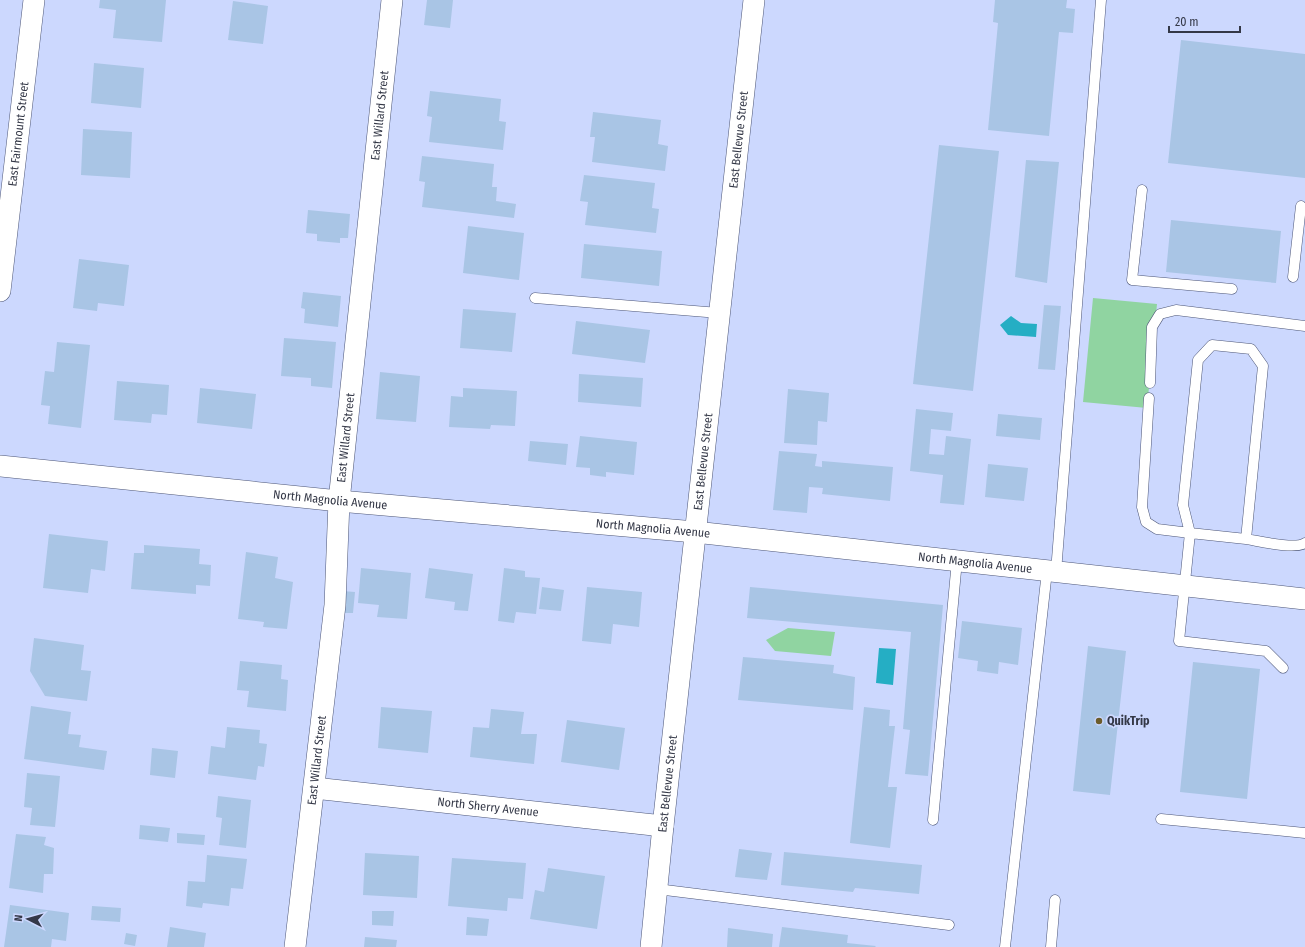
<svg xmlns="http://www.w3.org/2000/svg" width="1305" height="947" viewBox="0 0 1305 947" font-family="'Fira Sans Condensed',sans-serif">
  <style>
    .green { fill: #90d4a1 }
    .water { fill: #25aec4 }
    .building { fill: #a9c5e5 }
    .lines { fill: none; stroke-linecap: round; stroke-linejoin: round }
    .lane-casing { stroke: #4d5677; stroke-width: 11 }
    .street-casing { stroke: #4d5677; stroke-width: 22 }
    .lane { stroke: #fff; stroke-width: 10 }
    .street { stroke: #fff; stroke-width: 21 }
    .poi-dot { fill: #6c5c2a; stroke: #ccd8fe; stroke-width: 1.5 }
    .labels { text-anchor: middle; stroke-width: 3.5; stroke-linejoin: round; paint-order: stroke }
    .street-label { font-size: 12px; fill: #343847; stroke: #ccd8fe }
    .poi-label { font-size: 12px; font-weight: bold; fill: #343847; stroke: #ccd8fe; text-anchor: start }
  </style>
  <rect width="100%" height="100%" fill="#ccd8fe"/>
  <!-- green -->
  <path class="green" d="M1093,298L1157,304L1147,408L1083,402Z
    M788,628L835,632L831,656L775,651L766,640Z"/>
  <!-- water -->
  <path class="water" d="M1011,316L1021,323L1037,324L1036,337L1008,335L1000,325Z
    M879,648L896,649L893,685L876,683Z"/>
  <!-- building -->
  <path class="building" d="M100,0H166L162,42L113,38L116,10L99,8Z
    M427,0H453L450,28L424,25Z
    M995,0H1067L1066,8L1075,9L1073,33L1059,32L1049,136L988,130L998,23L993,22Z
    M233,1L268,6L263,44L228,40Z
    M1181,40L1305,54V178L1168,163Z
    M94,63L144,68L141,108L91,103Z
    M430,91L501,99L499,121L506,122L503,150L429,142L432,117L427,116Z
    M593,112L661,120L658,144L668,146L665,171L592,162L595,137H590Z
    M83,129L132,132L130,178L81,175Z
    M939,145L999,151L973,391L913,384Z
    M422,156L494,164L492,187H497L496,201L516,204L514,218L422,207L425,182L419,181Z
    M1026,160L1059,162L1047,283L1015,277Z
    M584,175L655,183L652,208L659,209L656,233L585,225L588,202L580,201Z
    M308,210L350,214L348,238H340V243L317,241V234L306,233Z
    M1171,220L1281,231L1276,283L1166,272Z
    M468,226L524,233L519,280L463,273Z
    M584,244L662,251L659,286L581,278Z
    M79,259L129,265L124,306L98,303L97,311L73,308Z
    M303,292L341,296L338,327L304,323L305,309L301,308Z
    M1044,305L1061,306L1055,370L1038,369Z
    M463,309L516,313L512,352L460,348Z
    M576,321L650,330L645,363L572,354Z
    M284,338L336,342L332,388L311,386V378L281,376Z
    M57,342L90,345L81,428L48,424L50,406L41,405L45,371L54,372Z
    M380,372L420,376L416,422L376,419Z
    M579,374L643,378L641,407L578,402Z
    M117,381L169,385L167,415L152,414L151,423L114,420Z
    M200,388L256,394L252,429L197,423Z
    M463,388L517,391L515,426L491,425L490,429L449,427L451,396L463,397Z
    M788,389L829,393L827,422L818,421L817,445L784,443Z
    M916,409L953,413L951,431L931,429L929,454L944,455L946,436L971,439L964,505L940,503L943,475L910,471Z
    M998,414L1042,418L1040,440L996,436Z
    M580,436L637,442L634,475L606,472V477L590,475V468L576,467Z
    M530,441L568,444L566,465L528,461Z
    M779,451L817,454L815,466L822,467V461L893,467L890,501L822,494L823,488L809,487L807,513L773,510Z
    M988,464L1028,468L1024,501L985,497Z
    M49,534L108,541L105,571L91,569L88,593L43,588Z
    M144,545L200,549L199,564L211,565L210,586L196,585V594L131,589L134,553H144Z
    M246,552L278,557L275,578L293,582L287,629L263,627L264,622L238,619Z
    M361,568L411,573L407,619L377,617L379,605L358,603Z
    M429,568L473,574L468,611L454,610L455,602L425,598Z
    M504,568L525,571V577L540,578L536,614L516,612L514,623L498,621Z
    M542,587L564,590L561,611L539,609Z
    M587,587L642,592L639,627L613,624L611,644L582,641Z
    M750,587L943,605L928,776L905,774L910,730L903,729L911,632L747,618Z
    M342,591L355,592L353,613H341Z
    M962,621L1022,628L1018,665L999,662L998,674L977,671L978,661L958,658Z
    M34,638L84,645L81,670L91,671L87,701L45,696L30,671Z
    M1088,646L1126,651L1110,795L1073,791Z
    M743,657L834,665L833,673L855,677L853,710L738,700Z
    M240,661L282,665L281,679L288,680L286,711L247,707L249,691L237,690Z
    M1193,662L1260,669L1247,799L1180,792Z
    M31,706L71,712L68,734L81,735L79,747L107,751L104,770L24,759Z
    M381,707L432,711L428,753L378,748Z
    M864,707L890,710L889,726H895L888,787H897L890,848L850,843Z
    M491,709L524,712L521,734H537L534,764L470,757L473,727L489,728Z
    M567,720L625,728L619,770L561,762Z
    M227,727L260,730L259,743L267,744L264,767L258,766L256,780L208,774L211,746L225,748Z
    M152,748L178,751L175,778L150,775Z
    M27,773L60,776L55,827L30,825L32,808L24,807Z
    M218,796L251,800L246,848L219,845L222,818L216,817Z
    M140,825L170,828L168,842L139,839Z
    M177,833L205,835L204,845L177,843Z
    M16,834L46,837L44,845L54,848L53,874H44L43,893L9,888Z
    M739,849L772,853L767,880L735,877Z
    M784,852L922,865L919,894L855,888L853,892L781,885Z
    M365,853L419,856L417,898L363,895Z
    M207,855L247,859L243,889L231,888L229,906L203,903L202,908L186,906L188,881L205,882Z
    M452,858L526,863L523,899L508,898L507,911L448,906Z
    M548,868L605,876L597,929L530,919L535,890L544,892Z
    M10,905L69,913L66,941L52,939L51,947H4Z
    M92,906L121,908L120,922L91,920Z
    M372,911H394L393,926L372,925Z
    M467,917L489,919L487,936L466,935Z
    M170,927L206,933L204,947H167Z
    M782,927L848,935L847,943L876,946L875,947H779Z
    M728,928L773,934L772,947H727Z
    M126,933L137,935L135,946L124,944Z
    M365,937L397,940L396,947H364Z"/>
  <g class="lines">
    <!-- lane casing -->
    <g class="lane-casing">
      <path id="lane" d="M1142,190L1132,280L1232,289
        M1293,277L1301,206
        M535,298L719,313
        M1150,383L1152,327L1160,314L1176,310L1305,326
        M1149,398L1142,507L1146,522L1157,529L1190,533L1183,505L1198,360L1212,345L1251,349L1263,366L1246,539L1190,533L1179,641L1266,651L1283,668
        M1246,539C1259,541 1295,550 1305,543
        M1056,572L1101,0
        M1161,819L1305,833
        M933,820L957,560
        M657,889L949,925
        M1005,947L1047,571
        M1051,947L1055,900"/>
    </g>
    <!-- street casing -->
    <g class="street-casing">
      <g id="street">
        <path id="s1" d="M0,291L34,0"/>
        <path id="s2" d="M0,466L339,501L695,532L1305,599"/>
        <path id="s3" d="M314,788L663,826"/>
        <path id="s4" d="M295,947L335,605L339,501L392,0"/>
        <path id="s5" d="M651,947L663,826L754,0"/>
      </g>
    </g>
    <!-- lane -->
    <use href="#lane" class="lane"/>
    <!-- street -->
    <use href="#street" class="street"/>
  </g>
  <!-- markers -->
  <circle class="poi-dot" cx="1099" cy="721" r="4"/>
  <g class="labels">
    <!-- street labels -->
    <g class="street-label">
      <text dy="4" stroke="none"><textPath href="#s4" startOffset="836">East Willard Street</textPath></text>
      <text dy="4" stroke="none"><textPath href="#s1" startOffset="158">East Fairmount Street</textPath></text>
      <text dy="4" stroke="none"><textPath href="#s5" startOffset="812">East Bellevue Street</textPath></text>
      <text dy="4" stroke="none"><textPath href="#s4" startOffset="512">East Willard Street</textPath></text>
      <text dy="4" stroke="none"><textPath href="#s5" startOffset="488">East Bellevue Street</textPath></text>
      <text dy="4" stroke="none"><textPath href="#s2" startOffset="332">North Magnolia Avenue</textPath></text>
      <text dy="4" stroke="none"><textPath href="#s2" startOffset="656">North Magnolia Avenue</textPath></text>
      <text dy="4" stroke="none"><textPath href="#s2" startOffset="980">North Magnolia Avenue</textPath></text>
      <text dy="4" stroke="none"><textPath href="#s4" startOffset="188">East Willard Street</textPath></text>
      <text dy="4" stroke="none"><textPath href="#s5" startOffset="164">East Bellevue Street</textPath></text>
      <text dy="4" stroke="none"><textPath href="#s3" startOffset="175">North Sherry Avenue</textPath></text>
    </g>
    <!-- poi labels -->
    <g class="poi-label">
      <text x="1107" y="725">QuikTrip</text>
    </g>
  </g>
  <!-- north arrow -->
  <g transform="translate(28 919) rotate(276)" stroke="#ccd8fe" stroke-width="3" paint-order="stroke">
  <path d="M0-3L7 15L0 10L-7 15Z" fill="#343847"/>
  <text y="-6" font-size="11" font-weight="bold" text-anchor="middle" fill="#343847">N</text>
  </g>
  <!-- scale -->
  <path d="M1169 26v6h71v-6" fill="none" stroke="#343847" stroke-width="2"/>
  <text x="1175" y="26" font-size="12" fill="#343847" stroke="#ccd8fe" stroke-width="3" paint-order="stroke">20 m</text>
</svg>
